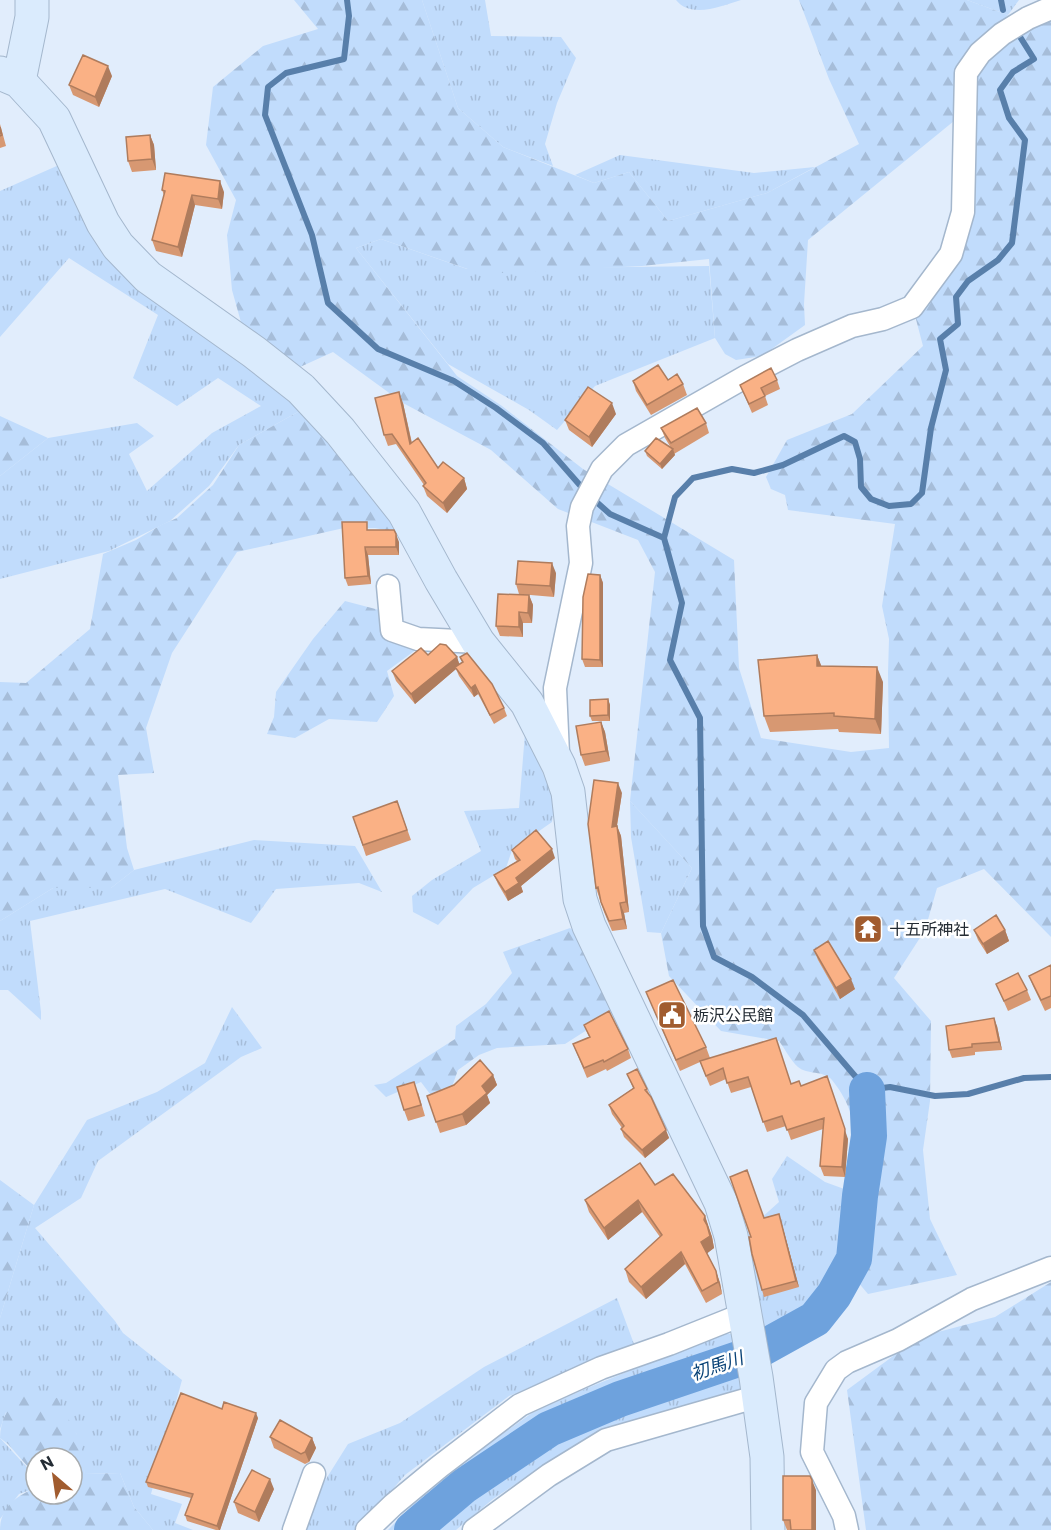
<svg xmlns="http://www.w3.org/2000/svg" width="1051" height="1530" viewBox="0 0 1051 1530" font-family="Commissioner,'Noto Sans JP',sans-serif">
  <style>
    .grass { fill: url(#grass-tufts) }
    .forest { fill: url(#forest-firs) }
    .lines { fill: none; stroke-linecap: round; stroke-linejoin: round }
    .stream { stroke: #587faa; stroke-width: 6 }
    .river { stroke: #6ea2dd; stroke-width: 36 }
    .street-casing { stroke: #a4b7cd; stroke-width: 25 }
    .secondary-casing { stroke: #a4b7cd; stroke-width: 35 }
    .street { stroke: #fff; stroke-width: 22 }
    .secondary { stroke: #daebfd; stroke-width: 33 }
    .wall { fill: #d79872 }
    .shaded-wall { fill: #af7c5d }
    .building { fill: #fab185; stroke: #af7c5d; stroke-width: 1.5 }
    .labels { text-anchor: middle; stroke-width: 5; stroke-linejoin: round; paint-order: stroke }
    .poi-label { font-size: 16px; fill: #242c34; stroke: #fff; text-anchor: start }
    .water-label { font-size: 18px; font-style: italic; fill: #074176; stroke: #fff }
  </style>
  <defs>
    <pattern id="grass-tufts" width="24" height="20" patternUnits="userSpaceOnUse" patternTransform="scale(1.5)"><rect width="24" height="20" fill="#c1dcfc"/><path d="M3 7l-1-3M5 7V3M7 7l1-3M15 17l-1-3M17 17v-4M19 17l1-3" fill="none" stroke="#a6bdd9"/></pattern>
    <pattern id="forest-firs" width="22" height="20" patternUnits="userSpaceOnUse" patternTransform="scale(1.5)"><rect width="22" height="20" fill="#c1dcfc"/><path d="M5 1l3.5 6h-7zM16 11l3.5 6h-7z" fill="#a6bdd9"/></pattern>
  </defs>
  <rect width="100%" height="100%" fill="#e1edfc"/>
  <!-- grass -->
  <path class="grass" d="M422,0H485L491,36L561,37L576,58L557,103L545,144L553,166L503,147L458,108Z
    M676,0H741C722,6 691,19 676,0Z
    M967,0H1019L1008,15Z
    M620,155L754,173L815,167L767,193L668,221L629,172L594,183L575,175Z
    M59,165L80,202L305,408L239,445L209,486L170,521L109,551L0,579V476L48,438L137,423L154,436L129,454L147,491L212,433L261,406L218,378L177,406L133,378L158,315L69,258L0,337V191Z
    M381,239L467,269L709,266L715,338L595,386L557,430L529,410L448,364L356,248Z
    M525,733L555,800L552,822L512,850L506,868L473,888L438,925L413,912L412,896L432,880L481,851L464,811L519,808Z
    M630,801L692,868L661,933L647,932L631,837Z
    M254,840L355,846L382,892L359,883L276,889L251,923L165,889L30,921L41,1012V1020L8,990H0V921L53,888H111L134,870Z
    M232,1007L262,1048L241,1057L98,1161L81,1198L35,1228L115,1321L123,1333L182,1380L151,1494L182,1504L175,1523L193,1530H153L134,1507L120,1473L85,1474L76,1433L6,1412L0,1429V1318L34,1205L87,1120L157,1092L205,1063Z
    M787,1156L825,1182L847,1190L835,1268L834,1295L761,1336L748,1230L779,1202L772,1179Z
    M617,1298L634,1344L509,1396L405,1475L357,1530H305L304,1514L348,1444L400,1423L484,1367Z
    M720,1334H736L744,1385L737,1395L611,1429L561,1454L493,1499L456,1530H388L416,1501L464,1461L532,1413L585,1389Z
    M0,1438L36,1477V1488L19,1494L0,1519Z"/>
  <!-- forest -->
  <path class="forest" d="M294,0H422L458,108L503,147L594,183L629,172L668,221L767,193L859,144L829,79L799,0H967L1008,15L961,63L954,121L808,240L804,304L805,325L762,356L736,360L725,354L715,338L709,259L642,266L482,274L381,239L356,248L457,376L502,406L583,469L734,560L739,668L761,738L851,752L889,748L888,673L889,639L882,606L895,524L788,510L785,495L771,489L766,477L787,440L852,414L923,346L913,308L951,254L966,73L1051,9V937L984,869L937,888L925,930L894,978L931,1021L930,1101L923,1150L930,1219L957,1275L868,1294L840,1261C851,1199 876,1134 832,1080C824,1070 807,1075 798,1067C791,1061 785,1049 779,1041L721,1031L669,976L661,933L692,868L630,801L655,572L638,540L558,509L491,450L403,403L333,352L300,367L244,333L232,290L227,235L236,200L206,145L213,87L263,46L318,29Z
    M305,408L410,535L375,528H344L237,552L172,653L146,728L154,773L118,775L127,848L134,870L111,888H53L0,921V682L26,683L90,629L103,554L136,540L161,525L177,518L213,485L239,445Z
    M0,416L48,438L0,476Z
    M345,601L383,611L417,649L387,671L394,696L377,722L329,719L295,738L267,734L274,717L276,692L313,639Z
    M570,928L586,940L613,995L612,1014L565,1044L497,1048L479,1055L458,1070L449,1095L430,1094L421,1082L386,1097L374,1085L386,1083L455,1039L456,1026L486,1004L512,973L503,952Z
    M0,1180L34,1205L0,1318Z
    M1051,1282V1530H866L847,1390L919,1337L995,1317Z
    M19,1389L57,1398L81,1442L85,1474L120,1473L134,1507L153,1530H0C0,1508 17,1495 36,1488V1494H72V1458H36V1476L8,1444L0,1438C0,1420 10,1404 19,1389Z"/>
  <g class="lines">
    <!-- stream -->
    <path class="stream" d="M347,0L349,16L344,59L286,73L268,87L265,115L312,235L328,303L378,349L454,381L496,408L543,443L585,491
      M1001,0L1003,10
      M1017,32L1034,59L1013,72L1000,90L1009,118L1025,140L1012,243L998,260L968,281L956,297L958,324L940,339L946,370L931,428L922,493L911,504L889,506L871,499L861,487L860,459L855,442L844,436L783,465L754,473L732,469L693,478L675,497L664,538L682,603L670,660L700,718L703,926L714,957L752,977L803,1015L867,1090L890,1087L935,1096L968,1094L1024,1078L1051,1077
      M592,498L610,514L664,538"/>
    <!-- river -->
    <path class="river" d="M412,1530L464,1486L549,1429L620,1399L750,1355L815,1319L834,1295L854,1259L860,1196L869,1136L867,1090"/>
    <!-- street casing -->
    <g class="street-casing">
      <path id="street" d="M388,586L392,630L418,639L478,642
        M558,754L555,688L581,563L578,526L582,507L602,469L626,445L745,377L797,350L852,326L883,319L912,307L951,254L963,212L966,73L980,53L1002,34L1028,18L1051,8
        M294,1530L314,1474
        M367,1530L393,1505L439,1467L520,1405L601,1368L669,1344L744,1314
        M474,1530L549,1475L606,1440L759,1396
        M847,1530L844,1516L812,1452L816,1403L836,1370L847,1362L898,1340L972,1299L1051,1268"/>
    </g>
    <!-- secondary casing -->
    <g class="secondary-casing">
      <path id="secondary" d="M0,73L19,81L54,119L103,223L118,246L148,277L254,352L301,389L340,431L404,512L441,580L478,642L527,703L559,766L568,792L580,899L589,926L721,1203L731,1236L756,1377L767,1457L768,1530
        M19,81L32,17V0"/>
    </g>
    <!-- street -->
    <use href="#street" class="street"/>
    <!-- secondary -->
    <use href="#secondary" class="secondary"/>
  </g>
  <!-- wall -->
  <path class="wall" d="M112,76L99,107L73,95L69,85Z
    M0,124L6,146L0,148Z
    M150,135L154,145L156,170L132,172L128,161Z
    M162,190L224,192L222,209L195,205L182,257L156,251L152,240L164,195Z
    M668,380L683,384L687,395L651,415L636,391L633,381Z
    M777,380L780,389L765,396L768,405L752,413L740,385Z
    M403,403L412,443L438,468L464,478L467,489L447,513L427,496L423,486L424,485L396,444L388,446L384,435Z
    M616,414L592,447L569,430L565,420Z
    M706,423L709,433L674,454L675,455L662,469L647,456L645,451L671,448L665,438L661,428Z
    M369,530L399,542V555H368L371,584L348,586L345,578Z
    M556,573L554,597L519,594L516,584Z
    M600,575L603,583V667H585L582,659Z
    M529,595L533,605L532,623H523V637L500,636L496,626Z
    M428,655L457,657L459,664L462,662L460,657L504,708L507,716L494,724L478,694L474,697L459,676L456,669L415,704L396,681L392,671Z
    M817,655L821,666L883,682L881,734L839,732L838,729L770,732L764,716Z
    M608,699L610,705V721H592L590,716Z
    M601,722L605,732L610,761L585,766L581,755Z
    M622,793L617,826L621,836L629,912L624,913L627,929L612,931L604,912L596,888Z
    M397,801L411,840L366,856L353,817Z
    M512,850L555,858L521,886L523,892L508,901L498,884L494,875L517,861L515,859Z
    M974,930H1005L1009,941L987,954L978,940Z
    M814,950L855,989L840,999L818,960Z
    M1051,965V1008L1045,1011L1033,986L1029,976Z
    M996,984L1027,990L1031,1000L1008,1011Z
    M646,992L706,1047L710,1058L704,1060L801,1086L848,1139L845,1177L824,1176L820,1166L823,1129L791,1140L786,1126L767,1132L751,1087L731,1093L726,1079L710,1086L700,1062L680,1071Z
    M584,1025L628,1049L631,1058L607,1071L606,1069L587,1078L573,1044L589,1037Z
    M997,1026L1002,1050L975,1052V1055L952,1058L949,1050Z
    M627,1074L647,1089L669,1138L645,1158L624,1137L621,1129L622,1128L612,1114L609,1105L633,1088Z
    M493,1075L497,1085L487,1095L490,1103L466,1125L440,1133L427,1096Z
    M418,1092L425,1116L408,1121L404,1110Z
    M655,1185L705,1216L712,1237L714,1248L707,1253L716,1271L720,1283L722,1294L706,1303L685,1264L646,1299L629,1282L625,1269L660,1237L642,1212L608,1240L589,1212L585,1200Z
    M764,1218L781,1221L799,1287L764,1297L762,1290L751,1237Z
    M222,1409L258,1418L220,1530H216L187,1521L185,1515L191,1498L148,1487L146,1482Z
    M270,1437L312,1438L316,1448L309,1462L305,1464L274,1448Z
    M274,1489L259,1522L238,1513L234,1502Z
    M816,1490V1530H787L783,1520Z"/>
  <!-- shaded-wall -->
  <path class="shaded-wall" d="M108,66L112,76L99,107L95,97Z
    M150,135L154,145L156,170L152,159Z
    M220,181L224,192L222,209L218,199Z
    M192,195L195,205L182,257L178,247Z
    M399,392L403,403L414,454L410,444Z
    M612,403L616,414L592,447L589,437Z
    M673,449L675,455L662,469L660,464Z
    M464,478L467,489L447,513L443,503Z
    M396,534L399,542V555L396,547Z
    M365,547L368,555L371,584L368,576Z
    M552,563L556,573L554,597L550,586Z
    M600,575L603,583V667L600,660Z
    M529,595L533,605L532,623L528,613Z
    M519,612L523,623V637L519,627Z
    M817,655L823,670L817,666Z
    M457,657L460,666L455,667L456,669L415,704L411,694Z
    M877,667L883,682L881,734L875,719Z
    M475,685L478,694L474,697L471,688Z
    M608,699L610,705V721L608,715Z
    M601,722L605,732L610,761L606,751Z
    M618,783L622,793L615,837L612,827Z
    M617,826L621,836L629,912L626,902Z
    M552,849L555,858L521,886L523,892L508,901L505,892L516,878Z
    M620,903L624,913L627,929L623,919Z
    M1005,930L1009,941L987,954L983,944Z
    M851,979L855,989L840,999L836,988Z
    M994,1018L997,1026L1002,1050L999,1042Z
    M493,1075L497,1085L487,1095L490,1103L466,1125L462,1114L482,1086Z
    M830,1086L848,1139L845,1177L842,1167Z
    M666,1130L669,1138L645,1158L642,1150Z
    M638,1200L642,1212L608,1240L604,1228Z
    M779,1214L781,1221L799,1287L796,1281Z
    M705,1216L712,1237L714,1248L705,1255L701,1242Z
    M681,1252L685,1264L646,1299L641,1287Z
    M716,1271L720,1283L722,1294L718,1282Z
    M256,1413L258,1418L220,1530H219L217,1526Z
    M312,1438L316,1448L309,1462L305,1452Z
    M270,1479L274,1489L259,1522L255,1512Z
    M812,1480L816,1490V1530H812Z"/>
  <!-- building -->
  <path class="building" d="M83,55L108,66L95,97L69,85Z
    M0,127L2,135L0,136Z
    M150,135L152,159L128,161L126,137Z
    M165,173L220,181L218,199L192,195L178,247L152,240L165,191L162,190Z
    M658,365L668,380L677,374L683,384L647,405L633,381Z
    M771,368L777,380L761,388L765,396L749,404L740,385Z
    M588,387L612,403L589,437L565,420Z
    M399,392L410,444L418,438L438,468L443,462L464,478L443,503L423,486L426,483L392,434L384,435L375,398Z
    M697,408L706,423L671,443L661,428Z
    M656,438L673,449L660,464L645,451Z
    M342,522H367V530H394L396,534V547H365L368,576L345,578Z
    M518,561L552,563L550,586L516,584Z
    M588,574L600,575V660L582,659L583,597Z
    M498,594L529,595L528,613L519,612V627L496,626Z
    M440,644L446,645L457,657L411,694L392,671L421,648L428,655Z
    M467,653L492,684L504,708L490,715L475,685L471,688L455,667L463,662L460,657Z
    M817,655V666L877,667L875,719L834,716V713L764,716L758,660Z
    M608,699V715L590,716V700Z
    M601,722L606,751L581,755L576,726Z
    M594,780L618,783L612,827L617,826L626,902L620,903L623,919L609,921L601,902L598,887L596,888L588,824Z
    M397,801L407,830L363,845L353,817Z
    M536,830L552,849L516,878L519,883L505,892L494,875L520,860L512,850Z
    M996,915L1005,930L983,944L974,930Z
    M828,941L851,979L836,988L814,950Z
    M1051,965V996L1041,1000L1029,976Z
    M1018,973L1027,990L1004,1001L996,984Z
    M673,980L706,1047L676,1060L646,992Z
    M609,1011L628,1049L604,1062L603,1060L584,1068L573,1044L590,1037L584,1025Z
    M994,1018L999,1042L972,1044V1047L949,1050L946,1026Z
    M776,1038L791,1084L799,1081L801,1086L827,1076L845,1129L842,1167L820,1166L824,1118L787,1130L782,1116L763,1122L748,1077L727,1083L723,1068L706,1076L700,1061Z
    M480,1060L493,1075L482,1086L487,1093L462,1114L436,1122L427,1096L454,1085Z
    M637,1069L647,1089L645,1090L651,1097L666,1130L642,1150L621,1129L624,1126L609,1105L634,1088L627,1074Z
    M414,1082L421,1105L404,1110L397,1087Z
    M640,1163L655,1185L673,1174L705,1216L704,1220L707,1225L710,1236L701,1242L716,1271L718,1282L702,1291L681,1252L641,1287L625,1269L662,1235L638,1200L604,1228L585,1200Z
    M747,1170L764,1218L779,1214L796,1281L762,1290L752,1254L749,1237H751L730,1177Z
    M181,1393L222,1409L224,1402L256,1413L217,1526L185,1515L193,1494L146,1482Z
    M280,1420L312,1438L305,1452L301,1454L270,1437Z
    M252,1470L270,1479L255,1512L234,1502Z
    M783,1476H810L812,1480V1530H791L790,1520H783Z"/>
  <!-- icons -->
  <defs>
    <g id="temple-square" transform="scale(1.5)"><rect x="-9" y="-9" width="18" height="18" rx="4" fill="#a15c2f" stroke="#fff"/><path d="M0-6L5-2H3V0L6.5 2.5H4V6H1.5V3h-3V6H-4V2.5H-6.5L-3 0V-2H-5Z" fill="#fff"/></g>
    <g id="civic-square" transform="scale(1.5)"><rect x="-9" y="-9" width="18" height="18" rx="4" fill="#a15c2f" stroke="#fff"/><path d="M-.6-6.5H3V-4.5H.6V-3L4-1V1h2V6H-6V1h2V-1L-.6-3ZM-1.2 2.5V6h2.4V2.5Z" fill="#fff"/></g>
  </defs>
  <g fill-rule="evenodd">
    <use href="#temple-square" x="868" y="929"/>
    <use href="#civic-square" x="672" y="1015"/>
  </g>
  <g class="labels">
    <!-- poi labels -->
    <g class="poi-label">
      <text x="889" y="935">十五所神社</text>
      <text x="693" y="1021">栃沢公民館</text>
    </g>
    <!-- water labels -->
    <g class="water-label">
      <text transform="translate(717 1366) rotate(-19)" y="6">初馬川</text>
    </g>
  </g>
  <!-- north arrow -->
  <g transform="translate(54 1476) rotate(331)"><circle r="28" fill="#ffffff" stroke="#a7abae" stroke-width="1.5"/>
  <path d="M0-4.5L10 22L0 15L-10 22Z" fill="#a15c2f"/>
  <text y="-9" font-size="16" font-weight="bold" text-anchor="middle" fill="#242c34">N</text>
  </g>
</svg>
